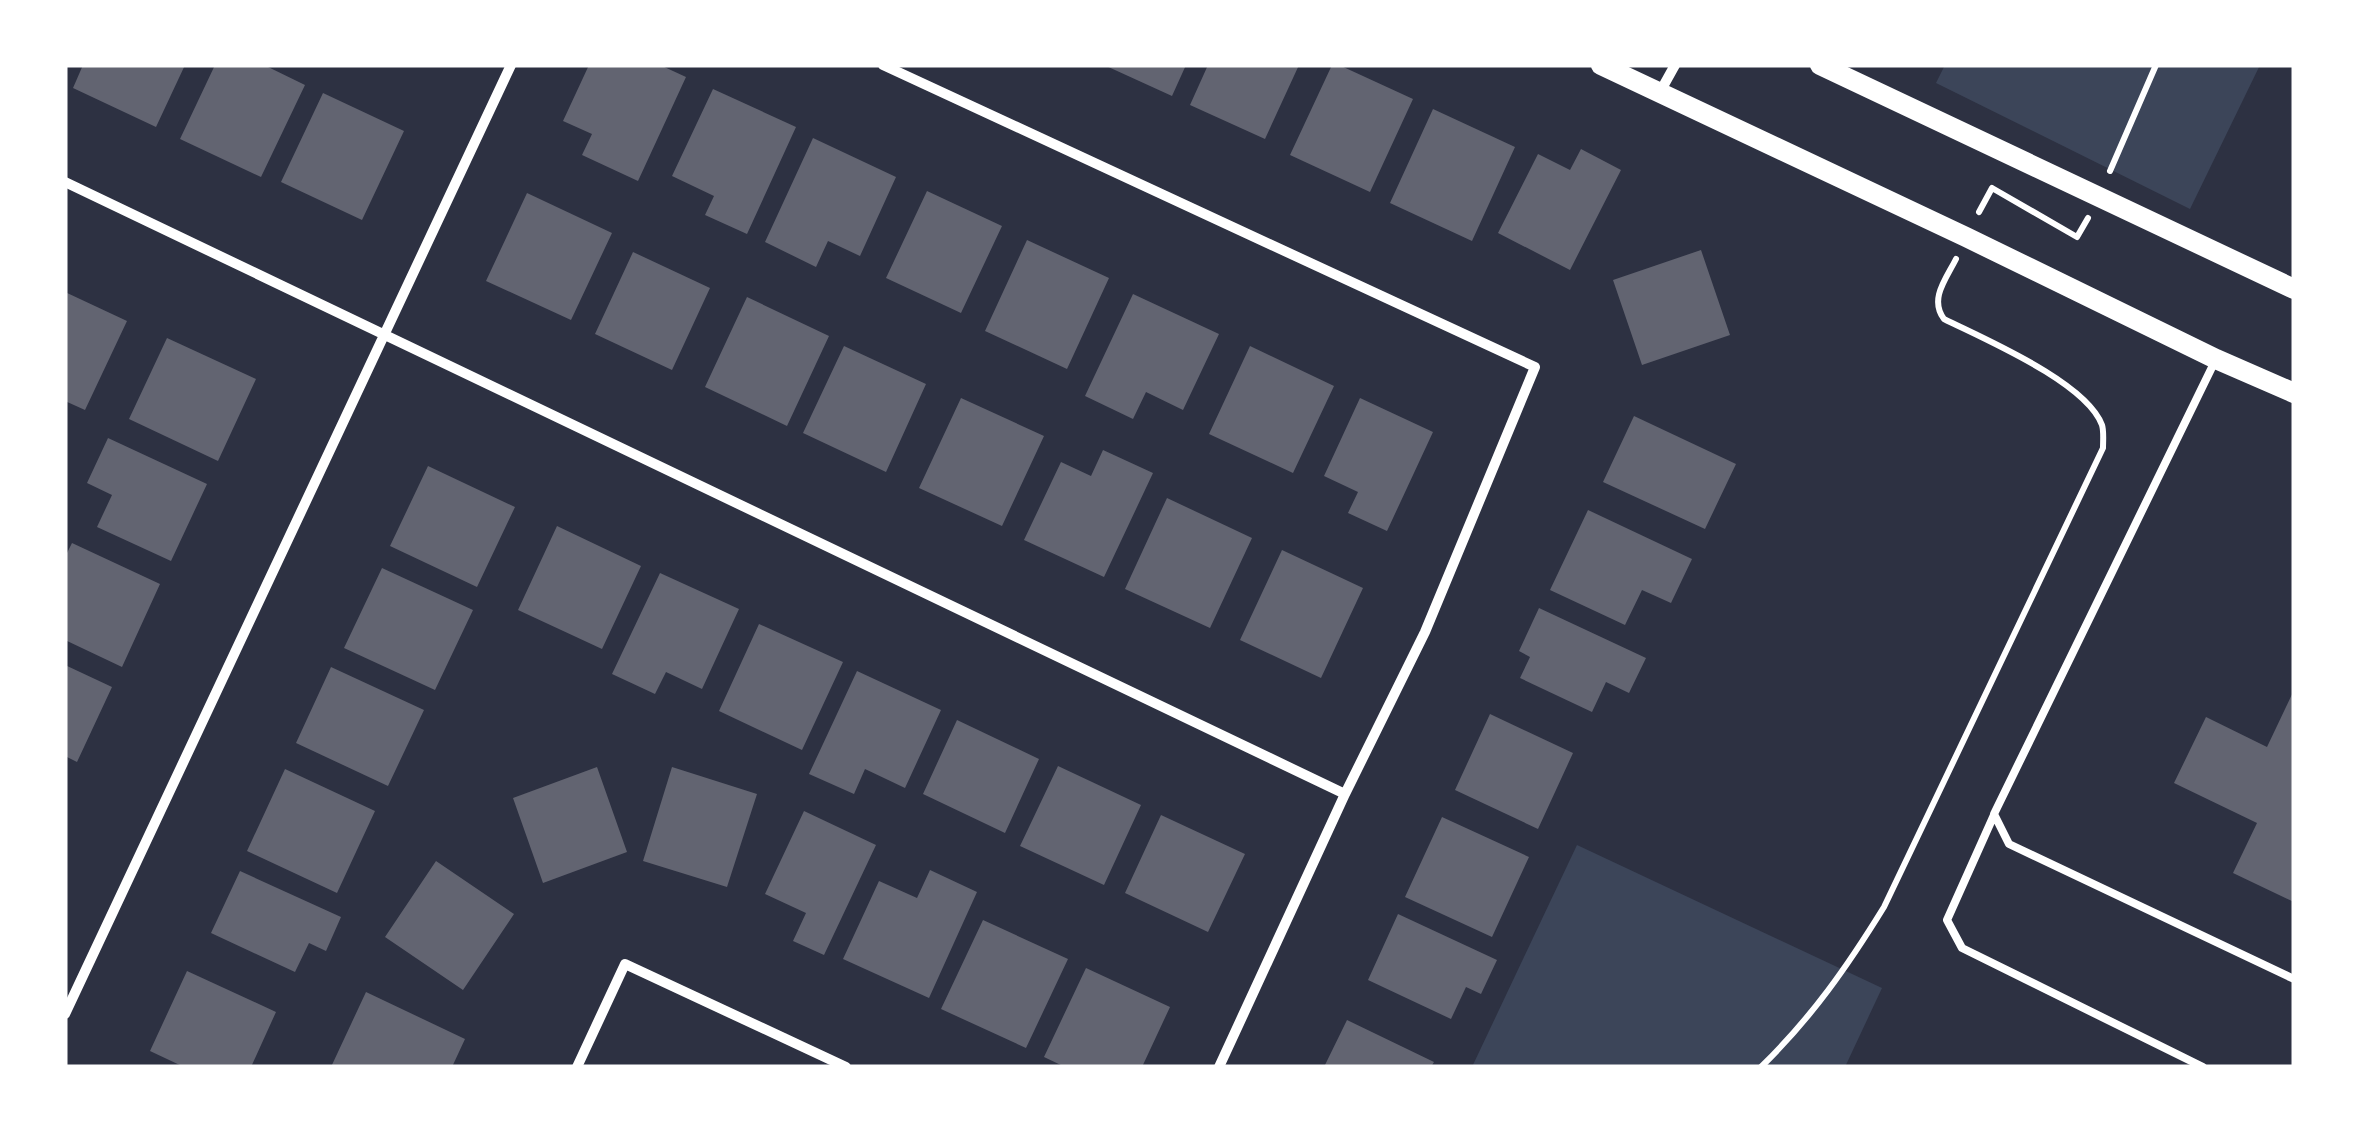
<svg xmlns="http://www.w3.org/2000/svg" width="2359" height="1132" viewBox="0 0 2359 1132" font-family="'Titillium Web',sans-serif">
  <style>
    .green { fill: #3c4559 }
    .building { fill: #626471 }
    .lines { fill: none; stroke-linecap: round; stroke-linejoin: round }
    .path { stroke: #fff; stroke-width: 6 }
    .service { stroke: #fff; stroke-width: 8 }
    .minor { stroke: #fff; stroke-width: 10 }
    .secondary { stroke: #fff; stroke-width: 20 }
  </style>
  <rect width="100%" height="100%" fill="#2d3142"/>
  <!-- green -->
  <path class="green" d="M1945,65H2260L2190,209L1936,83Z
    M1577,845L1882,988L1845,1067H1472Z"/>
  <!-- building -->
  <path class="building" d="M83,65H185L156,127L73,88Z
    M215,65H264L305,85L261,177L180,139Z
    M589,65H660L686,77L638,181L582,155L592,134L563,121Z
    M1104,65H1186L1172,96Z
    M1208,65H1299L1265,139L1190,105Z
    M1332,65H1339L1413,99L1370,192L1290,155Z
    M713,89L796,127L747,234L705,215L714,196L672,176Z
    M323,93L404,131L362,220L281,182Z
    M1433,109L1515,147L1472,241L1390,203Z
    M813,138L896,177L860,256L828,241L816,267L765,242Z
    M1581,149L1621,170L1570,270L1498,233L1538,154L1570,170Z
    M927,191L1002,226L961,313L886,278Z
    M527,193L612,233L571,320L486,281Z
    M1027,240L1109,278L1067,369L985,331Z
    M1701,250L1730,335L1642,365L1613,280Z
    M633,252L710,288L672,370L595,334Z
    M65,292L127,321L85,410L65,401Z
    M1133,294L1219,334L1183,410L1146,392L1133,419L1085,396Z
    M747,297L829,336L787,426L705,387Z
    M167,338L256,379L218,461L129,419Z
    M844,346L926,384L886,472L803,433Z
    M1250,346L1334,386L1293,473L1209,434Z
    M961,398L1044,436L1002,526L919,488Z
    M1360,398L1433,432L1387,531L1348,513L1358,492L1324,476Z
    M1634,416L1736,464L1705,529L1603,482Z
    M108,438L207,484L171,561L97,527L112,495L87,483Z
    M1103,450L1153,473L1104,577L1024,540L1061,462L1091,476Z
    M428,466L515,507L477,587L390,546Z
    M1167,498L1252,538L1210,628L1125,589Z
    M1588,510L1692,559L1671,603L1642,590L1625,625L1550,590Z
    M557,526L641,566L602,649L518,610Z
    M72,543L160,584L122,667L65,640V557Z
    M1282,550L1363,588L1321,678L1240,640Z
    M382,568L473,610L435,690L344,648Z
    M660,573L739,609L702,689L666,672L655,694L612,674Z
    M1539,608L1646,658L1629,693L1606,682L1592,712L1520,678L1530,657L1519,651Z
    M759,624L843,662L802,750L719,711Z
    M65,665L112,687L77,762L65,756Z
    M331,667L424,710L388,786L296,743Z
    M857,671L941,710L905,788L865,769L854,794L809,774Z
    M2294,690V902L2233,873L2257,823L2174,783L2206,717L2267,747Z
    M1490,714L1573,753L1538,829L1455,790Z
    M957,720L1039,759L1005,833L923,794Z
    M1058,766L1141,805L1104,885L1020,846Z
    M597,767L627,852L543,883L513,798Z
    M672,767L757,794L727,887L643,861Z
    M285,769L375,811L337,893L247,851Z
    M804,811L876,845L824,955L793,941L806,913L765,894Z
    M1161,815L1245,854L1208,932L1125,893Z
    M1442,817L1529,857L1492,937L1405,897Z
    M436,861L514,914L463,990L385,937Z
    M930,870L977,892L929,998L843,959L879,881L917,898Z
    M240,871L341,917L326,951L309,943L295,972L211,933Z
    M1398,914L1497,960L1481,994L1466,987L1451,1019L1368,980Z
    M983,920L1068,959L1026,1048L941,1009Z
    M1086,968L1170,1007L1142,1067H1065L1044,1057Z
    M187,971L276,1012L251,1067H184L150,1051Z
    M366,992L465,1039L452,1067H331Z
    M1347,1020L1434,1062L1431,1067H1324Z"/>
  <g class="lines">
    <!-- path -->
    <path class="path" d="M2110,171L2156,65
      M1979,212L1992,188L2077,237L2088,218
      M1761,1067C1812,1017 1847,967 1884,907L2103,448C2103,441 2104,431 2102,425C2086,382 1984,339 1944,319C1929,299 1946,279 1956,259"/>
    <!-- service -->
    <path class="service" d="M2216,359L1994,814L2009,844L2294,979
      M1994,815L1947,920L1962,948L2203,1067"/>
    <!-- minor -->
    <path class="minor" d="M883,65L1535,367L1425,632L1345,794L1219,1067
      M1660,92L1675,65
      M65,182L1345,794
      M65,1014L511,65
      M577,1067L625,964L846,1067"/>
    <!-- secondary -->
    <path class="secondary" d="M1601,65L1966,237L2216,359L2294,393
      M1820,65L2294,289"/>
  </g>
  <!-- border -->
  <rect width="2359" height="1132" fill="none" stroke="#ffffff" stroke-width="135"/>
</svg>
